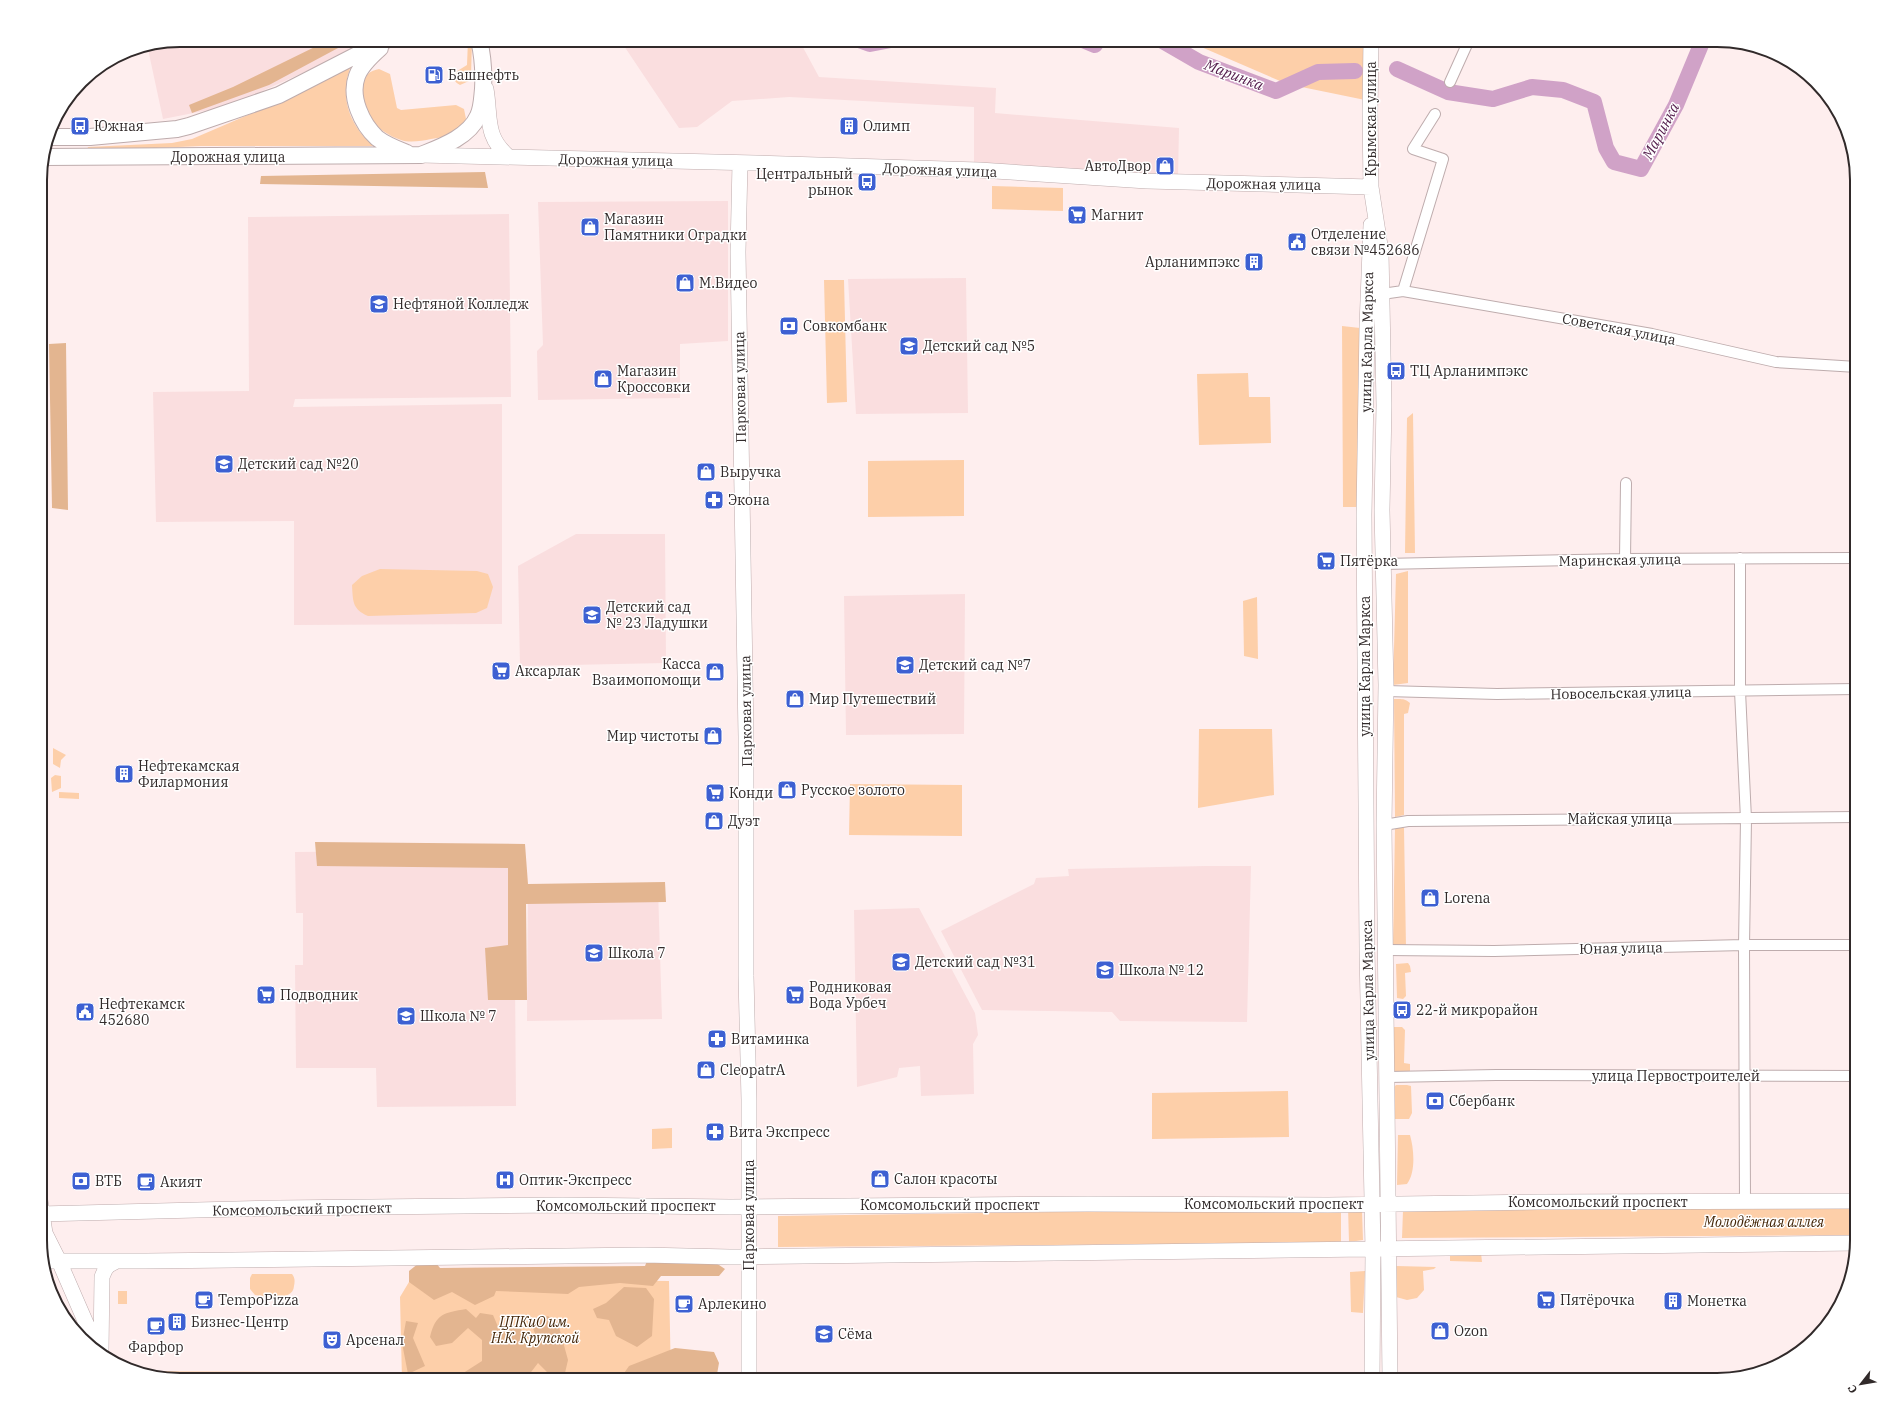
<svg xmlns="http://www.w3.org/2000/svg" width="1897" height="1420" viewBox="0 0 1897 1420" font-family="'IBM Plex Serif',serif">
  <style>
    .built { fill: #fadedf }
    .green { fill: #fdcfa9 }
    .forest { fill: #e3b590 }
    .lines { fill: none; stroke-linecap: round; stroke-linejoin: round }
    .river { stroke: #d0a2c7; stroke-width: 16 }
    .street-casing { stroke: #beacad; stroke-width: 12 }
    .secondary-casing { stroke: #beacad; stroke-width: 16 }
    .primary-casing { stroke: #beacad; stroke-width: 18 }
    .street { stroke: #fff; stroke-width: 10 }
    .secondary { stroke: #fff; stroke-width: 15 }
    .primary { stroke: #fff; stroke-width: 16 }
    .labels { text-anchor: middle; stroke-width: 3; stroke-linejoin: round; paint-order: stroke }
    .poi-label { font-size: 14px; fill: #312a2a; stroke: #fff; text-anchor: start }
    .street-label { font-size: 14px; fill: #312a2a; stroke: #fff }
    .park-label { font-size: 14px; font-style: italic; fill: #442608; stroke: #fff }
    .water-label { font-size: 15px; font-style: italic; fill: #531d4c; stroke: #fff }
    .rim { fill: none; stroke: #312a2a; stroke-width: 2 }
  </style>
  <rect width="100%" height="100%" fill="#feeeee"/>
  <!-- built -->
  <path class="built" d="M180,40H363L338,57L229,106L163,119L148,49L140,48Z
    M620,40H799L819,77L996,88L995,113L1179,128L1178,177L974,166V107L789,97L732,101L697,127L679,128Z
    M728,201V341L680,344V398L538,400L537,351L543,345L538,202Z
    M509,214L511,397L295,399L293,407L502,404V624L294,625V521L156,522L153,392L249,391L248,217Z
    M966,278L968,413L856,414L848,279Z
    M576,534H665L666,663L520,666L518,566Z
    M965,594L964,734L846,735L844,596Z
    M514,850L516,1106L377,1107L376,1068H296L295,965H303V913H296L295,852Z
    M1205,866H1251L1247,1022L1120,1021L1112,1012L982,1010L941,931L1034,884L1036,878L1069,876L1068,869Z
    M528,884L658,888L662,1019L527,1021Z
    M919,908L975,1013L978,1035L973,1044L974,1094L921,1096L920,1066L899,1068L897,1077L857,1087L854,910Z"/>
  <!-- green -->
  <path class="green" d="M468,40H472L471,77L469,81L460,85C454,82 454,79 454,73L467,65Z
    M1185,40H1372L1370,101L1287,84Z
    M352,64C338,94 349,126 374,146H201L88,151L87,150L88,147L172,143L192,139L297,94Z
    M379,69L390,74L397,108L401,110L456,105L464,109L466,119C456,135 450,136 431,139C422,141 409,143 401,140C389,136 375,127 368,117C360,105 358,85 368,74C371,71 375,70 379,69Z
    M992,186L1063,188V211L992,209Z
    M824,280H844L847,402L827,403Z
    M1342,326L1360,328L1361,507H1343Z
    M1248,373L1249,397H1270L1271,443L1199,445L1197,374Z
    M1413,413L1415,553H1405L1407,418Z
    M964,460V516L868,517V461Z
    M380,569L477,571L488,574L493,587L487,608L476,613L368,616C352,609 353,601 352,585L362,576Z
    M1408,571V683L1393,685L1396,574Z
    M1257,597L1258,659L1244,656L1243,601Z
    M1394,699C1400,699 1405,698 1410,703L1408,713L1404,714V815L1395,817Z
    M1199,729H1272L1274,795L1198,808Z
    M53,748L66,755L61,760L60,768L53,764Z
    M55,775L61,776V788L52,792L51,778Z
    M850,784L962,785V836L849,835Z
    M59,792L79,793V799L59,798Z
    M1395,827L1404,828L1406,948H1393Z
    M1408,963L1410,966L1411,972L1405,973L1406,996L1403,999L1397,998L1396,964Z
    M1393,1027H1402L1405,1030L1404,1063L1410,1064V1071L1393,1072Z
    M1396,1085H1407L1411,1086L1412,1113L1409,1119H1395L1393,1088Z
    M1288,1091L1289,1137L1152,1139V1093Z
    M672,1128V1148L652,1149V1129Z
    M1398,1135H1410C1414,1149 1416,1172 1407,1184L1397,1185Z
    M1348,1207L1362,1212L1363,1240L1349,1242Z
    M1857,1207V1235L1402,1238L1403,1211Z
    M1341,1208V1243L778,1247V1216Z
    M1450,1253H1481L1482,1262L1450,1261Z
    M1396,1266L1436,1267L1434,1269L1423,1271L1424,1290L1417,1298L1407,1300L1396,1297Z
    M1365,1271L1363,1313L1351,1312L1350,1272Z
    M252,1274H292C295,1278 295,1281 294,1286C293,1302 266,1296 255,1295L250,1289V1278Z
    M558,1280L669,1281L671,1380H402L400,1297L409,1282Z
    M118,1291H127V1304H118Z
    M132,1371L285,1372V1380H179Z"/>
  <!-- forest -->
  <path class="forest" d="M329,40H353L269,85L192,113L189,105L233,87Z
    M485,172L488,188L260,184L261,176Z
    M66,343L68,510L52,508L49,344Z
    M315,842L525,844L528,884L665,882L666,902L526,904L527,1000H488L485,948L508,945V868L317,866Z
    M647,1261L716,1263L725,1269L719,1276H661L653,1286L620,1283L579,1287L568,1294L496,1291L494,1296L475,1305L452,1292L434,1300L409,1282V1271L419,1263H436L440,1268L645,1266Z
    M624,1287L646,1288L654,1299L652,1336L637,1347L616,1336L609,1320L597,1318L593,1309L606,1303Z
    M466,1309L476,1318L480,1313L493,1315L499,1329L509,1323L521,1329L531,1346L539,1344L531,1323L548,1316L559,1327L568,1360L565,1373L551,1376L538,1363L525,1380H436L433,1378L437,1373L457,1377L482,1361V1340L468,1328L452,1343L436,1346L430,1337C436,1313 444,1313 466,1309Z
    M406,1321L418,1323L413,1338L425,1366L408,1374L402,1343Z
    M675,1348L714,1352L719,1363L716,1380H608L622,1376L629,1366Z"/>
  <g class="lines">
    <!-- river -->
    <path class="river" d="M859,40L870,44L891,40
      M1083,40L1095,45L1098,40
      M1161,40L1199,62L1276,91L1318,72L1355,71
      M1397,69L1448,92L1493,99L1532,87L1563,90L1594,102L1606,148L1614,162L1641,169L1676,105L1703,40"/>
    <!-- street casing -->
    <g class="street-casing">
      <path id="street" d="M1450,82L1469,40
        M1403,291L1443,159L1413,149L1435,114
        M1382,294L1403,291L1652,334L1776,362L1857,367
        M1740,558V691L1746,819L1744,945L1745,1203
        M1625,559L1626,483
        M1383,564L1625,559L1857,558
        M1386,691L1497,694L1857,689
        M1384,825L1408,821L1857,817
        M1386,950L1494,951L1744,945H1857
        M1388,1077L1496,1075L1857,1076"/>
    </g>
    <!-- secondary casing -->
    <g class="secondary-casing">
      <path id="secondary" d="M1371,40L1370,112L1371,187L1381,252L1384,405L1382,510L1386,685L1384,825L1390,1380
        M486,89C491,117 484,136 509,157
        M421,155L756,163L979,170L1147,181L1371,187
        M740,163L738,252L746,737V976L749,1100V1380
        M1371,225L1367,326L1364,515L1367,950L1373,1250L1372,1380
        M40,1200L45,1233L59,1261L99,1353
        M40,1214L278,1208L563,1205L730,1207L1088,1204L1328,1205L1538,1202L1857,1201
        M43,1261H146L644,1255L730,1257L1857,1243
        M101,1351L102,1277C105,1269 107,1265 115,1262"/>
    </g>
    <!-- primary casing -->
    <g class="primary-casing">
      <path id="primary" d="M380,48C371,56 361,65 357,76C349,97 362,124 377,138C386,145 397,149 407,153
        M48,137H90L177,129L189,126L279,95L386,40
        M43,157L421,155C441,147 469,137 478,116C482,108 482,98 483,89C484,72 483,57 479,40"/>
    </g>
    <!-- street -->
    <use href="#street" class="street"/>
    <!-- secondary -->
    <use href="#secondary" class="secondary"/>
    <!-- primary -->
    <use href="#primary" class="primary"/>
  </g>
  <!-- icons -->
  <defs>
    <g id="fuel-square" transform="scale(1)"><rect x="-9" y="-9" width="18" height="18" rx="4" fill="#3d60d2" stroke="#fff"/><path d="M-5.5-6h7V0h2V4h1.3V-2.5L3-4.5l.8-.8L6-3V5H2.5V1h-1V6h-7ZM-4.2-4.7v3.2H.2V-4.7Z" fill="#fff"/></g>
    <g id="bus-square" transform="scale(1)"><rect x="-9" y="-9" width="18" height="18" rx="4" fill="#3d60d2" stroke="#fff"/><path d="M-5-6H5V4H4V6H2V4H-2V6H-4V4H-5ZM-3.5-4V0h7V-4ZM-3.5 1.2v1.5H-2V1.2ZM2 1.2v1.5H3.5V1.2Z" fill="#fff"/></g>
    <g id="building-square" transform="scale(1)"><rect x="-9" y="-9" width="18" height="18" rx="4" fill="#3d60d2" stroke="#fff"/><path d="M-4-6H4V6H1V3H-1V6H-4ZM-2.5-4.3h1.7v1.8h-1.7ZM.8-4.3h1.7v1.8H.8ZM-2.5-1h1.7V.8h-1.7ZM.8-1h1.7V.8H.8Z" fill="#fff"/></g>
    <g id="shop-square" transform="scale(1)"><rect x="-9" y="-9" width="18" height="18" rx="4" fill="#3d60d2" stroke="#fff"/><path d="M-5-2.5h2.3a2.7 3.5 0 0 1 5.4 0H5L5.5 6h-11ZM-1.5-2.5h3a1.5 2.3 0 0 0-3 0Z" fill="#fff"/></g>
    <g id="supermarket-square" transform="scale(1)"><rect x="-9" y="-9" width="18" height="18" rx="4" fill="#3d60d2" stroke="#fff"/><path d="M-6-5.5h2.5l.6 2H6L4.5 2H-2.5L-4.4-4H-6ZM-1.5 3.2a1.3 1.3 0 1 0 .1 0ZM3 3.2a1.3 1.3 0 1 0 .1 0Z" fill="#fff"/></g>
    <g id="civic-square" transform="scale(1)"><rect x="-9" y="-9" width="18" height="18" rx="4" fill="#3d60d2" stroke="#fff"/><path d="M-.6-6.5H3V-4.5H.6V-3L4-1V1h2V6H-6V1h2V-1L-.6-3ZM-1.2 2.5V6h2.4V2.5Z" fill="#fff"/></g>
    <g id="university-square" transform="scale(1)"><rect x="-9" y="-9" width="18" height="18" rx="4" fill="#3d60d2" stroke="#fff"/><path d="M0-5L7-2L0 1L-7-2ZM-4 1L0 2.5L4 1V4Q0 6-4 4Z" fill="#fff"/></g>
    <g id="bank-square" transform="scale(1)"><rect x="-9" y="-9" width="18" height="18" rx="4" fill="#3d60d2" stroke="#fff"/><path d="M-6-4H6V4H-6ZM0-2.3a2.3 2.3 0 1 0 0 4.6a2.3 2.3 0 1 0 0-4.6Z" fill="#fff"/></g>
    <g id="school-square" transform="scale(1)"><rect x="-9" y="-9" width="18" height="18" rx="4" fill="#3d60d2" stroke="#fff"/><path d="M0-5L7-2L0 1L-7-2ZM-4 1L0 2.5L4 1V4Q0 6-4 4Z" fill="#fff"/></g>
    <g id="pharmacy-square" transform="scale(1)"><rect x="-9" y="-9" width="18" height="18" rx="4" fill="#3d60d2" stroke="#fff"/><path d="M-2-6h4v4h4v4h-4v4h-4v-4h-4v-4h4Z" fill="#fff"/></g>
    <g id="hospital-square" transform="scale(1)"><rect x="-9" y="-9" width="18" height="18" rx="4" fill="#3d60d2" stroke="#fff"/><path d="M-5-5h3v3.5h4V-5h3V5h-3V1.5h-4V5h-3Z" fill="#fff"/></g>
    <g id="cafe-square" transform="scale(1)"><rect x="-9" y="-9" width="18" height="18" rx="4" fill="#3d60d2" stroke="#fff"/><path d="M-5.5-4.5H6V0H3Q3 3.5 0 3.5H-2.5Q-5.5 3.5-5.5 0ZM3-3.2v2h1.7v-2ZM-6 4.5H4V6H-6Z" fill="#fff"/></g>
    <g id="theatre-square" transform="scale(1)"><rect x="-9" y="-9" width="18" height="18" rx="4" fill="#3d60d2" stroke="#fff"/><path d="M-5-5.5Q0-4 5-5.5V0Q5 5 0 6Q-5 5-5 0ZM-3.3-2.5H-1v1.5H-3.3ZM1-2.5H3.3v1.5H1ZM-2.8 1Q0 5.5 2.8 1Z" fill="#fff"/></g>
  </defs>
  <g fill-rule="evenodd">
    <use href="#fuel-square" x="434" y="75"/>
    <use href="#bus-square" x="80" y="126"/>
    <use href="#building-square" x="849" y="126"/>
    <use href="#shop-square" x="1165" y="166"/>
    <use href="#bus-square" x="867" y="182"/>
    <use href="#supermarket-square" x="1077" y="215"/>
    <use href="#shop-square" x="590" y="227"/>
    <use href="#civic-square" x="1297" y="242"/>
    <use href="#building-square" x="1254" y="262"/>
    <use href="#shop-square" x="685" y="283"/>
    <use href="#university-square" x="379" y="304"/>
    <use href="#bank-square" x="789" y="326"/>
    <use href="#school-square" x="909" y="346"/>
    <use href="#bus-square" x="1396" y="371"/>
    <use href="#shop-square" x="603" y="379"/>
    <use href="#school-square" x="224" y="464"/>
    <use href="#shop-square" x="706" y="472"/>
    <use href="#pharmacy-square" x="714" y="500"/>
    <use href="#supermarket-square" x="1326" y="561"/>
    <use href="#school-square" x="592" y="615"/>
    <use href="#school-square" x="905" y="665"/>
    <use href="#supermarket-square" x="501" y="671"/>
    <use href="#shop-square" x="715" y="672"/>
    <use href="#shop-square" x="795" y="699"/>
    <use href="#shop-square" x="713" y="736"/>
    <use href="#building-square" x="124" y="774"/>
    <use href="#shop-square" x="787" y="790"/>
    <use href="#supermarket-square" x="715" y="793"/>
    <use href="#shop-square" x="714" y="821"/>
    <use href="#shop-square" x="1430" y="898"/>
    <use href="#school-square" x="594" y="953"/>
    <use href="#school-square" x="901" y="962"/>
    <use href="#school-square" x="1105" y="970"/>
    <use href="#supermarket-square" x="266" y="995"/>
    <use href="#supermarket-square" x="795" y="995"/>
    <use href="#bus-square" x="1402" y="1010"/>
    <use href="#civic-square" x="85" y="1012"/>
    <use href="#school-square" x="406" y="1016"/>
    <use href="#pharmacy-square" x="717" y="1039"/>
    <use href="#shop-square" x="706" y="1070"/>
    <use href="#bank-square" x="1435" y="1101"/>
    <use href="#pharmacy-square" x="715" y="1132"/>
    <use href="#shop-square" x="880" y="1179"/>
    <use href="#hospital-square" x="505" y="1180"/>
    <use href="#bank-square" x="81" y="1181"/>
    <use href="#cafe-square" x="146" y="1182"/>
    <use href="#cafe-square" x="204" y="1300"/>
    <use href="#supermarket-square" x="1546" y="1300"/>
    <use href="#building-square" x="1673" y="1301"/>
    <use href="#cafe-square" x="684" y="1304"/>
    <use href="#building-square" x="177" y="1322"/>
    <use href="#cafe-square" x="156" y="1326"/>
    <use href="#shop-square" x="1440" y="1331"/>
    <use href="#school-square" x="824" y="1334"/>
    <use href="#theatre-square" x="332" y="1340"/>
  </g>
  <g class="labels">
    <!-- poi labels -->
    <g class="poi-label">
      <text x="448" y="80">Башнефть</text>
      <text x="94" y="131">Южная</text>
      <text x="863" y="131">Олимп</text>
      <text x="1151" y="171" text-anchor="end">АвтоДвор</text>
      <text x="853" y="179" text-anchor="end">Центральный<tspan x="853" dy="16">рынок</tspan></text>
      <text x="1091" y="220">Магнит</text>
      <text x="604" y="224">Магазин<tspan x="604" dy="16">Памятники Оградки</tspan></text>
      <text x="1311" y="239">Отделение<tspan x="1311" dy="16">связи №452686</tspan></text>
      <text x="1240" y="267" text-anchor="end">Арланимпэкс</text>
      <text x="699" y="288">М.Видео</text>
      <text x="393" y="309">Нефтяной Колледж</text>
      <text x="803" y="331">Совкомбанк</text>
      <text x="923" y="351">Детский сад №5</text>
      <text x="617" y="376">Магазин<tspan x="617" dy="16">Кроссовки</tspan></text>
      <text x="1410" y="376">ТЦ Арланимпэкс</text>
      <text x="238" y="469">Детский сад №20</text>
      <text x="720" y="477">Выручка</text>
      <text x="728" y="505">Экона</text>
      <text x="1340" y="566">Пятёрка</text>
      <text x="606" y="612">Детский сад<tspan x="606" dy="16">№ 23 Ладушки</tspan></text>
      <text x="701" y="669" text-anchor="end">Касса<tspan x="701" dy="16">Взаимопомощи</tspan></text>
      <text x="919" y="670">Детский сад №7</text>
      <text x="515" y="676">Аксарлак</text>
      <text x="809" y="704">Мир Путешествий</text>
      <text x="699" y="741" text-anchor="end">Мир чистоты</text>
      <text x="138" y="771">Нефтекамская<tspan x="138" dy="16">Филармония</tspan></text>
      <text x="801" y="795">Русское золото</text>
      <text x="729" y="798">Конди</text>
      <text x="728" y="826">Дуэт</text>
      <text x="1444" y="903">Lorena</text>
      <text x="608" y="958">Школа 7</text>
      <text x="915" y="967">Детский сад №31</text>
      <text x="1119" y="975">Школа № 12</text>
      <text x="809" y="992">Родниковая<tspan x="809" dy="16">Вода Урбеч</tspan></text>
      <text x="280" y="1000">Подводник</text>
      <text x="99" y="1009">Нефтекамск<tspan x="99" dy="16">452680</tspan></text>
      <text x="1416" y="1015">22-й микрорайон</text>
      <text x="420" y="1021">Школа № 7</text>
      <text x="731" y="1044">Витаминка</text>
      <text x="720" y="1075">CleopatrA</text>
      <text x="1449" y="1106">Сбербанк</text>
      <text x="729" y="1137">Вита Экспресс</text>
      <text x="894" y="1184">Салон красоты</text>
      <text x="519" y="1185">Оптик-Экспресс</text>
      <text x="95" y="1186">ВТБ</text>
      <text x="160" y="1187">Акият</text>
      <text x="218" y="1305">TempoPizza</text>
      <text x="1560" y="1305">Пятёрочка</text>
      <text x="1687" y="1306">Монетка</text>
      <text x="698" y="1309">Арлекино</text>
      <text x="191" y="1327">Бизнес-Центр</text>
      <text x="1454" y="1336">Ozon</text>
      <text x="838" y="1339">Сёма</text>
      <text x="346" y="1345">Арсенал</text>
      <text x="156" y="1352" text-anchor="middle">Фарфор</text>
    </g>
    <!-- street labels -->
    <g class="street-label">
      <text transform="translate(1371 119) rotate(-90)" y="5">Крымская улица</text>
      <text x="228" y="162">Дорожная улица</text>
      <text transform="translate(616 160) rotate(1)" y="5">Дорожная улица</text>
      <text transform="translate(940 170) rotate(2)" y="5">Дорожная улица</text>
      <text transform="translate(1264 184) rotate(1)" y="5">Дорожная улица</text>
      <text transform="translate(1619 329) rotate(11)" y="5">Советская улица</text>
      <text transform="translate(1367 342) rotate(-89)" y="5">улица Карла Маркса</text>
      <text transform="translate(740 387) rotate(-91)" y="5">Парковая улица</text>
      <text transform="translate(1620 560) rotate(-1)" y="5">Маринская улица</text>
      <text transform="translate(1365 666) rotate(-90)" y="5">улица Карла Маркса</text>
      <text transform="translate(1621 693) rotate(-1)" y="5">Новосельская улица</text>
      <text transform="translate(746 711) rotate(-91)" y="5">Парковая улица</text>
      <text x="1620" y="824">Майская улица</text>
      <text transform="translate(1621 948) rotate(-1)" y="5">Юная улица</text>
      <text transform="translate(1368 990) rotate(-91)" y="5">улица Карла Маркса</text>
      <text x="1676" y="1081">улица Первостроителей</text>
      <text x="1598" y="1207">Комсомольский проспект</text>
      <text x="1274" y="1209">Комсомольский проспект</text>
      <text x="950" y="1210">Комсомольский проспект</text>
      <text x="626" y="1211">Комсомольский проспект</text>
      <text transform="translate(302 1209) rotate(-1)" y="5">Комсомольский проспект</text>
      <text transform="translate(749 1215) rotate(-90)" y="5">Парковая улица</text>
    </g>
    <!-- park labels -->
    <g class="park-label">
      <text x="1764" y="1227">Молодёжная аллея</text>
      <text x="535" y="1327">ЦПКиО им.<tspan x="535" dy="16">Н.К. Крупской</tspan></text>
    </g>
    <!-- water labels -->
    <g class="water-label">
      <text transform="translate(1234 75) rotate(21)" y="5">Маринка</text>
      <text transform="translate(1661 131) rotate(-62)" y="5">Маринка</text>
    </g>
  </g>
  <!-- crop -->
  <path d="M0 0H1897V1420H0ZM180 47H1717A133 133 0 0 1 1850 180V1240A133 133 0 0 1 1717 1373H180A133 133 0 0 1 47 1240V180A133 133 0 0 1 180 47Z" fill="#fff" fill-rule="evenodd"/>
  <path class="rim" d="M180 47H1717A133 133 0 0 1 1850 180V1240A133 133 0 0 1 1717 1373H180A133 133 0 0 1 47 1240V180A133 133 0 0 1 180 47Z"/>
  <!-- north arrow -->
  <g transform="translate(1861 1384) rotate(239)" stroke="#ffffff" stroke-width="3" paint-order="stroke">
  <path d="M0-3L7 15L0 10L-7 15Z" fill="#312a2a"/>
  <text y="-6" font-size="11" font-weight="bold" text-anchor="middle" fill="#312a2a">С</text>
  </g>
</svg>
